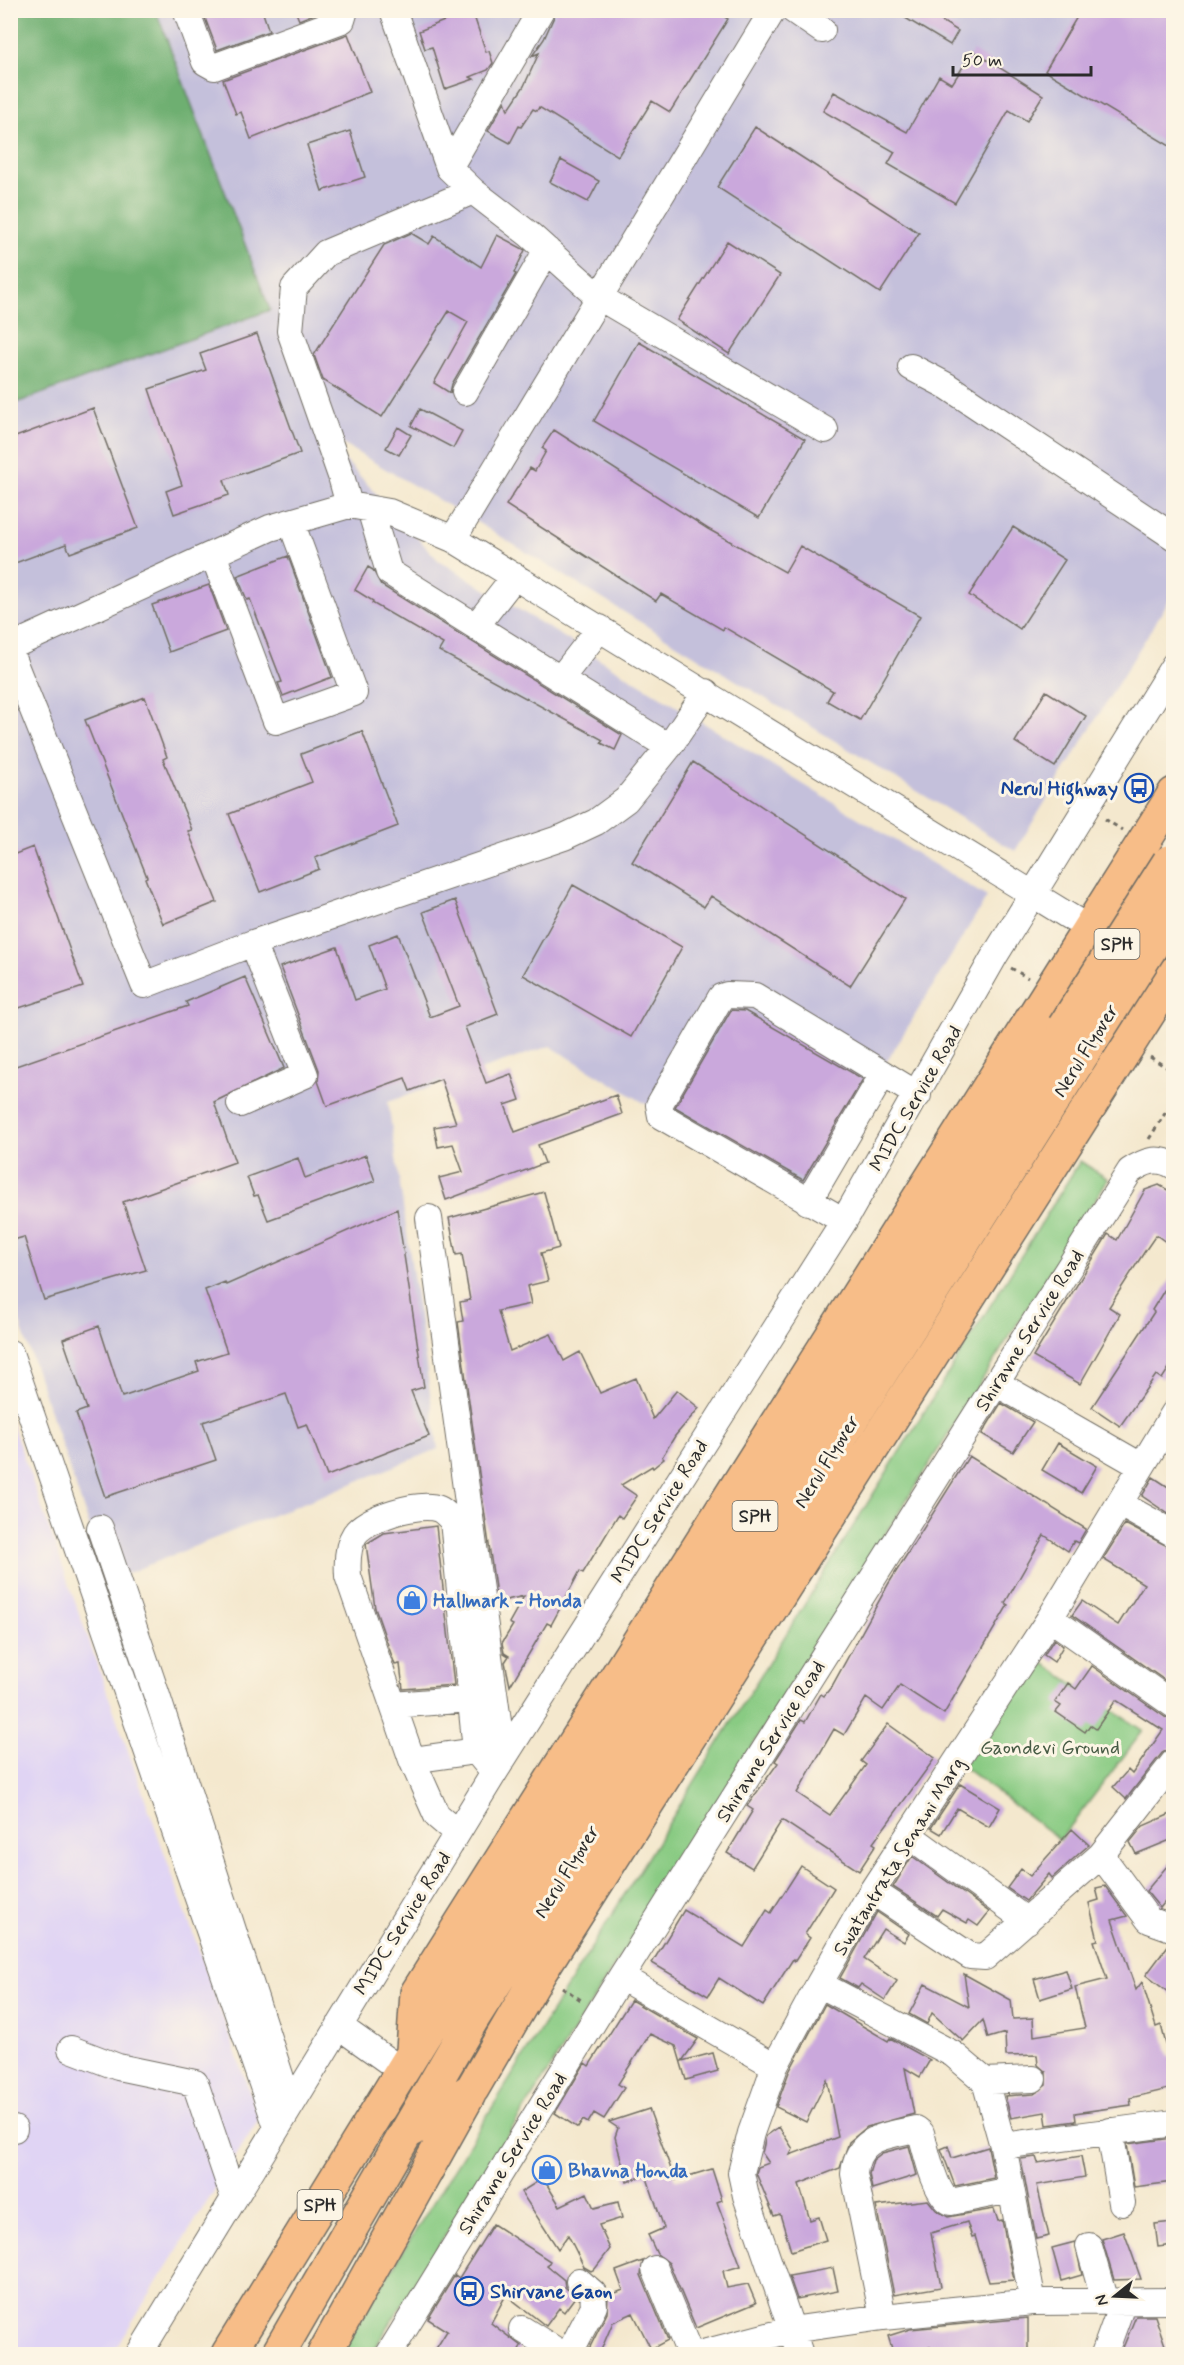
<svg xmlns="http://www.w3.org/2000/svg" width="1184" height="2365" viewBox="0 0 1184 2365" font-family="Mynerve,sans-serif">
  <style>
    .built { fill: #e0d4f4 }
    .industrial { fill: #c4c0db }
    .green { fill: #89cb83; stroke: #5a7b57; stroke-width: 1.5 }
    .forest { fill: #6eaf71; stroke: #4c6d4e; stroke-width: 1.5 }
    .building { fill: #caa8dc }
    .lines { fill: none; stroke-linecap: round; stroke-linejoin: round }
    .minor-casing { stroke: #716d64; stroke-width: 28 }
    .highway-casing { stroke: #716d64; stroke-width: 36 }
    .path { stroke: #716d64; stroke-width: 3; stroke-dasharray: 4.5 4.5; stroke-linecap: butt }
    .minor { stroke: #fff; stroke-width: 26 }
    .highway { stroke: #f7bd88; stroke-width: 33 }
    .highway-bridge-casing { stroke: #716d64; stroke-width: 36; stroke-linecap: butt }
    .highway-bridge { stroke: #f7bd88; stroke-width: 33 }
    .labels { text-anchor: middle; stroke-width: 6; stroke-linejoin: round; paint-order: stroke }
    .shield { fill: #fcf5e5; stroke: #6a6863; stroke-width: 1.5 }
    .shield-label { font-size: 18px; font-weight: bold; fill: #2b2b2b }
    .transit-label { font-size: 20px; font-weight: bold; fill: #164399; stroke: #fcf5e5; text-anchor: end }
    .street-label { font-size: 20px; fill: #2b2b2b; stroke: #fcf5e5 }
    .shop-label { font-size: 20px; font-weight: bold; fill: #366cbe; stroke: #fcf5e5; text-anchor: start }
    .park-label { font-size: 20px; fill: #475b45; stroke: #fcf5e5 }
  </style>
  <rect width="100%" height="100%" fill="#fcf5e5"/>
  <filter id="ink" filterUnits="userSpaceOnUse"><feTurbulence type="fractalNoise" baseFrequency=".0167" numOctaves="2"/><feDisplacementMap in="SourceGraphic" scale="12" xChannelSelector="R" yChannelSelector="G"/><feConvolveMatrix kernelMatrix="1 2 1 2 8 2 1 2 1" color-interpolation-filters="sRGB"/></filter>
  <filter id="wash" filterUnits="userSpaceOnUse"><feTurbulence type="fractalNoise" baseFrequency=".008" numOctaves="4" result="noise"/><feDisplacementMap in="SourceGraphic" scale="24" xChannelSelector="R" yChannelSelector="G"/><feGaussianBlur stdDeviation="1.35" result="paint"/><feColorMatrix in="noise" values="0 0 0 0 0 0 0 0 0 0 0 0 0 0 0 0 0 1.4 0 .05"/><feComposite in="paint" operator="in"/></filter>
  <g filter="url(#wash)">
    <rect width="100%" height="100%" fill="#f4e8ce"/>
    <!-- built -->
    <path class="built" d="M10,1419L259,2119L112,2354H11Z"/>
    <!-- industrial -->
    <path class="industrial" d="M156,11H1173V594L1015,851L480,524L315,428L438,560L987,897L803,1199L550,1046L388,1102L438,1449L108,1581L11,1297L10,405L270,310Z"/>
    <!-- green -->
    <path class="green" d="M1080,1161L1108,1179L371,2354H339Z
      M1033,1656L1143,1731L1060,1840L961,1765Z"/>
    <!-- forest -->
    <path class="forest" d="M11,10L156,11L270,310L11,405Z"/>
    <g id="blocks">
      <!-- building -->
      <path class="building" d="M202,10H262L269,31L217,50Z
        M295,10H324L299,20Z
        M472,10L486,52L489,51L493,63L488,70L470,77L474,79L445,89L432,47L425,49L419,31Z
        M557,10H714L728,19L670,112L652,101L618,156L539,107L537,111L533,109L521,127L519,126L510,143L488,131L505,101L508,110L524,86L539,53L532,56L544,39Z
        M892,10H924L958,31L950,45Z
        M1081,10H1173V148L1045,71Z
        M348,34L370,92L251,139L241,112L236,114L223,80Z
        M973,51L1043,95L1027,121L1009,110L955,203L888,164L895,152L823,111L834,92L907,132L939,76L952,84Z
        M755,127L919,233L880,293L717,187Z
        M350,131L365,177L322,191L307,145Z
        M561,160L599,181L588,202L550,182Z
        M411,233L429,244L434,236L481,267L497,235L525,250L514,273L516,274L452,384L450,393L434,383L468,322L449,311L382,417L323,380L314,355L384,245Z
        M727,241L780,275L729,354L677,320Z
        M257,334L300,453L224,480L229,495L174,514L166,491L182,485L149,389L206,370L200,354Z
        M639,342L805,439L759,518L594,421Z
        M93,408L138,528L70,553L66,544L10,565V439Z
        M420,409L462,431L453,448L411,426Z
        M398,427L411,435L399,455L386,448Z
        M554,430L708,529L785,572L800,546L920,616L860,720L827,701L833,691L724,627L723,630L661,594L656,601L506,505L530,468L535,471L546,451L542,448Z
        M1013,527L1065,560L1020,629L969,595Z
        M288,556L332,677L283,696L278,683L282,682L250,599L247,600L237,576Z
        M368,567L373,570L381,585L622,735L615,750L601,743L603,740L439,651L443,644L372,603L373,601L355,590Z
        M209,585L226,631L169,652L152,605Z
        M1046,691L1086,716L1055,767L1015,742Z
        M145,697L167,757L163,759L192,830L188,831L217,902L163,924L145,878L147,877L85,720Z
        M362,731L398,826L315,858L319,869L260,892L229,814L312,782L301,754Z
        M693,762L905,899L850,986L711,896L704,907L632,862Z
        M33,847L83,987L10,1011V856Z
        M573,885L682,947L631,1037L523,975Z
        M455,900L498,1014L465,1027L486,1083L511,1074L520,1100L505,1105L515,1132L616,1095L622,1114L538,1145L545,1163L446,1200L439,1178L463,1172L453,1144L438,1147L434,1127L456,1123L441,1079L410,1091L405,1078L327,1106L318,1081L319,1070L280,967L337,947L355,1000L385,989L369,945L398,934L430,1017L459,1006L423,912Z
        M245,977L284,1068L214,1102L235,1162L123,1202L146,1270L44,1300L24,1237L10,1241V1068L188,1006L186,1002Z
        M731,1010L745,1011L863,1079L803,1180L675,1107Z
        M366,1155L375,1181L268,1220L258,1195L254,1196L247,1177L298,1158L305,1178Z
        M1159,1185L1173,1193V1247L1156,1235L1145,1251L1109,1307L1120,1314L1080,1384L1033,1357L1108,1234L1117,1240L1145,1190Z
        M544,1192L559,1248L541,1253L548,1281L527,1286L531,1304L498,1311L510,1351L551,1334L564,1361L580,1352L600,1393L636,1378L653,1419L677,1390L699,1408L675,1436L662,1457L664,1459L653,1468L652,1466L621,1485L637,1496L622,1518L618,1515L583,1573L580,1571L551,1625L547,1623L510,1686L505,1662L509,1656L504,1653L502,1643L513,1625L509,1623L524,1596L497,1602L458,1322L463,1321L460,1302L470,1300L462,1254L456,1255L449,1218Z
        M397,1209L424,1387L411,1391L429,1436L327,1476L307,1424L298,1427L286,1394L203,1422L216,1460L105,1497L76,1413L87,1409L63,1339L99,1326L122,1397L199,1371L196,1362L227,1352L205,1290L225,1282L226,1285Z
        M1173,1276V1362L1162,1379L1156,1375L1120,1426L1092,1407L1154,1312L1152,1310Z
        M1001,1403L1033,1422L1013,1452L982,1434Z
        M1058,1443L1097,1466L1081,1493L1042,1470Z
        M969,1456L1086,1529L1078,1543L1074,1541L1068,1551L1044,1535L1005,1603L1008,1605L944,1714L900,1685L883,1710L866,1698L844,1735L834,1729L797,1793L830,1815L866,1765L861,1761L888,1724L935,1758L873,1843L876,1845L859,1871L782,1820L752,1868L727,1853L753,1810L747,1806L778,1763L775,1761L801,1720L805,1722L821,1694L824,1696L832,1686L889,1583Z
        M1153,1477L1173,1490V1517L1142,1496Z
        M1125,1524L1173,1549V1686L1072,1615L1082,1601L1118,1625L1144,1584L1103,1559Z
        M436,1526L454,1685L403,1689L400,1664L395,1665L375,1608L366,1544L384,1533Z
        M1054,1639L1063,1646L1054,1662L1044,1655Z
        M1092,1666L1165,1717L1173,1720V1747L1162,1753L1126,1799L1113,1787L1128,1770L1132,1774L1163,1730L1116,1700L1096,1729L1090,1725L1085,1732L1056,1712L1061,1706L1055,1702L1068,1683L1076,1689Z
        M960,1784L1000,1808L989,1827L957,1808L941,1834L931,1828Z
        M1173,1813V1839L1136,1854L1130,1842L1143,1826Z
        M1072,1829L1089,1845L1082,1851L1052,1878L1049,1874L1026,1901L1007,1888L1021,1869L1030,1876Z
        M912,1856L989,1912L978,1926L969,1920L967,1923L942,1909L937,1916L893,1887Z
        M1173,1859V1892L1160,1908L1146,1891Z
        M801,1866L834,1888L805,1934L810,1938L795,1961L793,1959L763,2006L719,1978L708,1996L652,1963L684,1910L744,1947L767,1910L771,1913Z
        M1105,1886L1127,1916L1112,1920L1136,1990L1142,1982L1156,2027L1161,2025L1169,2056H1173V2088L1130,2098L1131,2105L1075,2113L1076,2121L1047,2125L1045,2112L1011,2118L1005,2096L1034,2094L1046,2085V2072L1038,2065L1037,2055L1006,2056L1005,2033L988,2038L983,2020L963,2041L932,2013L927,2024L909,2014L925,1984L969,2007L964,1974L1011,2000L1013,2019L1033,2018L1034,2036L1085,2028L1075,1987L1107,1979L1094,1941L1098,1940L1089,1903L1099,1900L1096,1888Z
        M877,1912L909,1934L904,1942L883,1929L864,1959L897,1981L885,2000L861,1984L858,1988L840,1978Z
        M1170,1943L1173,1944V1996L1146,1975Z
        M1066,1970L1072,1989L1040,1999L1034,1979Z
        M631,2000L698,2039L682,2061L713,2053L718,2071L686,2080L676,2046L650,2034L618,2084L624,2088L604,2119L594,2113L588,2123L583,2120L578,2128L555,2113L585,2063L589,2066Z
        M825,2004L888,2041L890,2038L930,2060L920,2077L905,2068L914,2114L867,2127L849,2142L840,2168L799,2184L810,2220L819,2217L826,2240L791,2251L780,2214L774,2216L756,2173L758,2167L769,2163L762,2153L766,2136L779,2127L793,2149L790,2155L838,2137L827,2080L806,2122L776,2107L789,2072Z
        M649,2109L675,2180L712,2169L722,2200L717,2202L741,2266L723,2271L727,2288L748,2284L756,2303L696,2328L669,2263L657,2254L648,2235L664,2228L646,2175L627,2182L615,2137L618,2128L609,2122Z
        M1173,2138V2182L1134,2187L1127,2144Z
        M909,2146L917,2175L872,2189L869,2174L873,2160L882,2153Z
        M948,2146L952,2158L988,2147L994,2178L955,2186L941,2149Z
        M1081,2156L1085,2177L1037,2185L1049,2236L1036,2239L1021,2159L1036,2157L1038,2163Z
        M543,2178L560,2206L587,2193L594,2208L618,2202L622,2218L599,2225L610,2249L595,2269L591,2271L584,2267L568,2235L558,2249L521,2192Z
        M928,2200L936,2210L948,2217L994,2209L998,2221L1002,2220L1014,2280L989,2282L975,2236L972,2237L967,2222L931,2233L941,2287L894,2295L876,2206Z
        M1173,2222V2245L1158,2247L1155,2224Z
        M493,2224L550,2261L547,2266L564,2280L565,2287L575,2297L564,2312L559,2308L546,2326L506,2295L491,2323L521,2346L516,2355H432L447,2331L428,2319L455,2275L459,2278Z
        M1124,2232L1131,2251L1141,2279L1114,2280L1102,2239Z
        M1075,2242L1082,2275L1061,2281L1052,2248Z
        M643,2261L641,2275L668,2340L651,2349L633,2313L613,2322L599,2355H586L607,2313L608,2296L623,2290L616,2271Z
        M833,2268L838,2291L797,2299L789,2276Z
        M1136,2316H1155L1167,2351L1154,2352L1153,2355H1120Z
        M1028,2318V2355H1000V2350L972,2355H931L930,2347L906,2355H894L888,2336L910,2329Z"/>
    </g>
  </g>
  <g filter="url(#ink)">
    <use href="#blocks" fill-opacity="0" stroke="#716d64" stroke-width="1.5"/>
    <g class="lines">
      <!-- minor casing -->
      <g class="minor-casing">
        <path id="minor" d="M186,10L205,62L214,67L342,20L345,10
          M393,10L449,168L473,191L530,235L599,297L825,430
          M793,10L822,30
          M449,168L541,10
          M911,367L947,386L1174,537
          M465,392L547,250
          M349,505L341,476L290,331L294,288L326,253L473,191
          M370,509L389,572L669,747
          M453,539L773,10
          M213,554L276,721L354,693L291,522
          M476,626L515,576
          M10,647L270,528L349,505L389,512L453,539L1088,928
          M10,653L144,985L253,943L564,837L596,822L626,800L669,747L706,692
          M561,678L600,628
          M240,1104L305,1075L253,943
          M808,1202L883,1074
          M429,1218L503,1758
          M844,1221L661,1116L659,1105L721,997L727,995L755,996L918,1095
          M10,1353L277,2127
          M996,1383L1141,1466
          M1120,1504L1174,1534
          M100,1528L157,1696L290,2106
          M1050,1618L1174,1705
          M393,1705L471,1699
          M412,1760L476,1751
          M457,1833L437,1816L412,1760L348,1576C347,1562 347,1546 355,1534C366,1518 420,1501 439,1509C444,1511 449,1517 453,1521L476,1751L494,1773
          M910,1836L1027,1921
          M1101,1855L1149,1920L1174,1929
          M872,1891L970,1956L985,1957L1101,1855L1174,1762
          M621,1977L775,2066
          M819,1984L953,2054L985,2081L1003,2146L1033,2302
          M339,2026L402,2071
          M71,2049L118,2067L195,2083L234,2198
          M985,2081L1033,2079
          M10,2130L14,2129
          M1110,2131L1122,2203
          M1003,2146L1174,2123
          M1089,2246L1105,2302
          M655,2269L690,2354
          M883,2317L854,2174C857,2136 886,2136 916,2129L921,2133C926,2150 935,2195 951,2202L1010,2190
          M522,2329L562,2354
          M139,2354L494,1773L844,1221L994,957L1174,665
          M389,2354L621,1977L1130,1171C1145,1161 1157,1156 1174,1166
          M569,2354L594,2306L593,2293L579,2281
          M699,2354L791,2330L883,2317L1033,2302L1174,2301
          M800,2354L746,2196L741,2173L751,2133L775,2066L819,1984L872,1891L1050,1618L1174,1413
          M1104,2354L1123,2302"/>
      </g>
      <!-- highway casing -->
      <g class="highway-casing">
        <path id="highway" d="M413,2050L417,1993L1174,794
          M412,2130L472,2089L540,1972L1174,973
          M228,2354L423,2037L1064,1027
          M278,2354L471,2021L1089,1044
          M324,2354L469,2094"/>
      </g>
      <!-- path -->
      <path class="path" d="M1105,819L1122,830
        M1011,968L1028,978
        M1150,1057L1174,1072
        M1149,1139L1174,1099
        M562,1987L581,2000"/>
      <!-- minor -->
      <use href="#minor" class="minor"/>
      <!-- highway -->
      <use href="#highway" class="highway"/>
      <!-- highway-bridge casing -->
      <g class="highway-bridge-casing">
        <path id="highway-bridge" d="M1064,1027L1169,862
          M1089,1044L1174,911"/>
      </g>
      <!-- highway-bridge -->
      <use href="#highway-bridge" class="highway-bridge"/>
    </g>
  </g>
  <!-- icons -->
  <defs>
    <g id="bus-ring" transform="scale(1.5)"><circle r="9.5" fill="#fcf5e5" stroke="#1a4fb4" stroke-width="1.5"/><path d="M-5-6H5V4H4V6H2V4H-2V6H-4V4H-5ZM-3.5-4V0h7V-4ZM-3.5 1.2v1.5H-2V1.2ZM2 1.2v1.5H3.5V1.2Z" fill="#1a4fb4"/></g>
    <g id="shop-ring" transform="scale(1.5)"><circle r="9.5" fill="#fcf5e5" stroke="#3f7fe0" stroke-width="1.5"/><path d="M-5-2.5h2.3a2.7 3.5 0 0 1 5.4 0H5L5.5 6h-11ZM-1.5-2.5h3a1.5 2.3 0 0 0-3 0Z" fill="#3f7fe0"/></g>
  </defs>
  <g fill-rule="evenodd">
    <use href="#bus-ring" x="1139" y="788"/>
    <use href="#shop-ring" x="412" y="1600"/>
    <use href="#shop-ring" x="547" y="2170"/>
    <use href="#bus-ring" x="469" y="2291"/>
  </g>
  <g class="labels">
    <!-- shield labels -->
    <g class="shield">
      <rect x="1094.5" y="929" width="45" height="30" rx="4.5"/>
      <rect x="732.5" y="1501" width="45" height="30" rx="4.5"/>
      <rect x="297.5" y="2190" width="45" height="30" rx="4.5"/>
    </g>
    <g class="shield-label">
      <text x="1117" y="950">SPH</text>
      <text x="755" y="1522">SPH</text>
      <text x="320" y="2211">SPH</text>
    </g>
    <!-- transit labels -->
    <g class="transit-label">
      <text x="1118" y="795">Nerul Highway</text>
      <text x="490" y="2298" text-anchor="start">Shirvane Gaon</text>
    </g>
    <!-- street labels -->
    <g class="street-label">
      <text transform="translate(1085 1050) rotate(-58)" y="7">Nerul Flyover</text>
      <text transform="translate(915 1098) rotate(-60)" y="7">MIDC Service Road</text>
      <text transform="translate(1029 1330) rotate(-58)" y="7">Shiravne Service Road</text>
      <text transform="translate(826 1461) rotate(-58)" y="7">Nerul Flyover</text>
      <text transform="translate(659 1511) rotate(-58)" y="7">MIDC Service Road</text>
      <text transform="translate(770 1741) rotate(-58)" y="7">Shiravne Service Road</text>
      <text transform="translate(898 1856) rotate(-58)" y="7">Swatantrata Senani Marg</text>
      <text transform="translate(566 1871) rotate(-58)" y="7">Nerul Flyover</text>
      <text transform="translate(402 1923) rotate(-58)" y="7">MIDC Service Road</text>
      <text transform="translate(512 2153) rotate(-58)" y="7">Shiravne Service Road</text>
    </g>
    <!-- shop labels -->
    <g class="shop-label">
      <text x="433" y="1607">Hallmark - Honda</text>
      <text x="568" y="2177">Bhavna Honda</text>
    </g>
    <!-- park labels -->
    <g class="park-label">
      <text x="1050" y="1754">Gaondevi Ground</text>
    </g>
  </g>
  <!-- margin -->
  <rect width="1184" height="2365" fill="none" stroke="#fcf5e5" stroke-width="36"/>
  <!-- north arrow -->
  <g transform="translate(1115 2296) rotate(252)" stroke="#fcf5e5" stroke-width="4.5" paint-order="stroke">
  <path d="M0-4.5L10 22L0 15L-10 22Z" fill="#2b2b2b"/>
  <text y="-9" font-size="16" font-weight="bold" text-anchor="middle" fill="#2b2b2b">N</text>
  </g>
  <!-- scale -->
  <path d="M953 66v9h138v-9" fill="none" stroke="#2b2b2b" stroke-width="3"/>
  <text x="962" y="66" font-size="18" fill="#2b2b2b" stroke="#fcf5e5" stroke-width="4.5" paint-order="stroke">50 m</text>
</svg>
